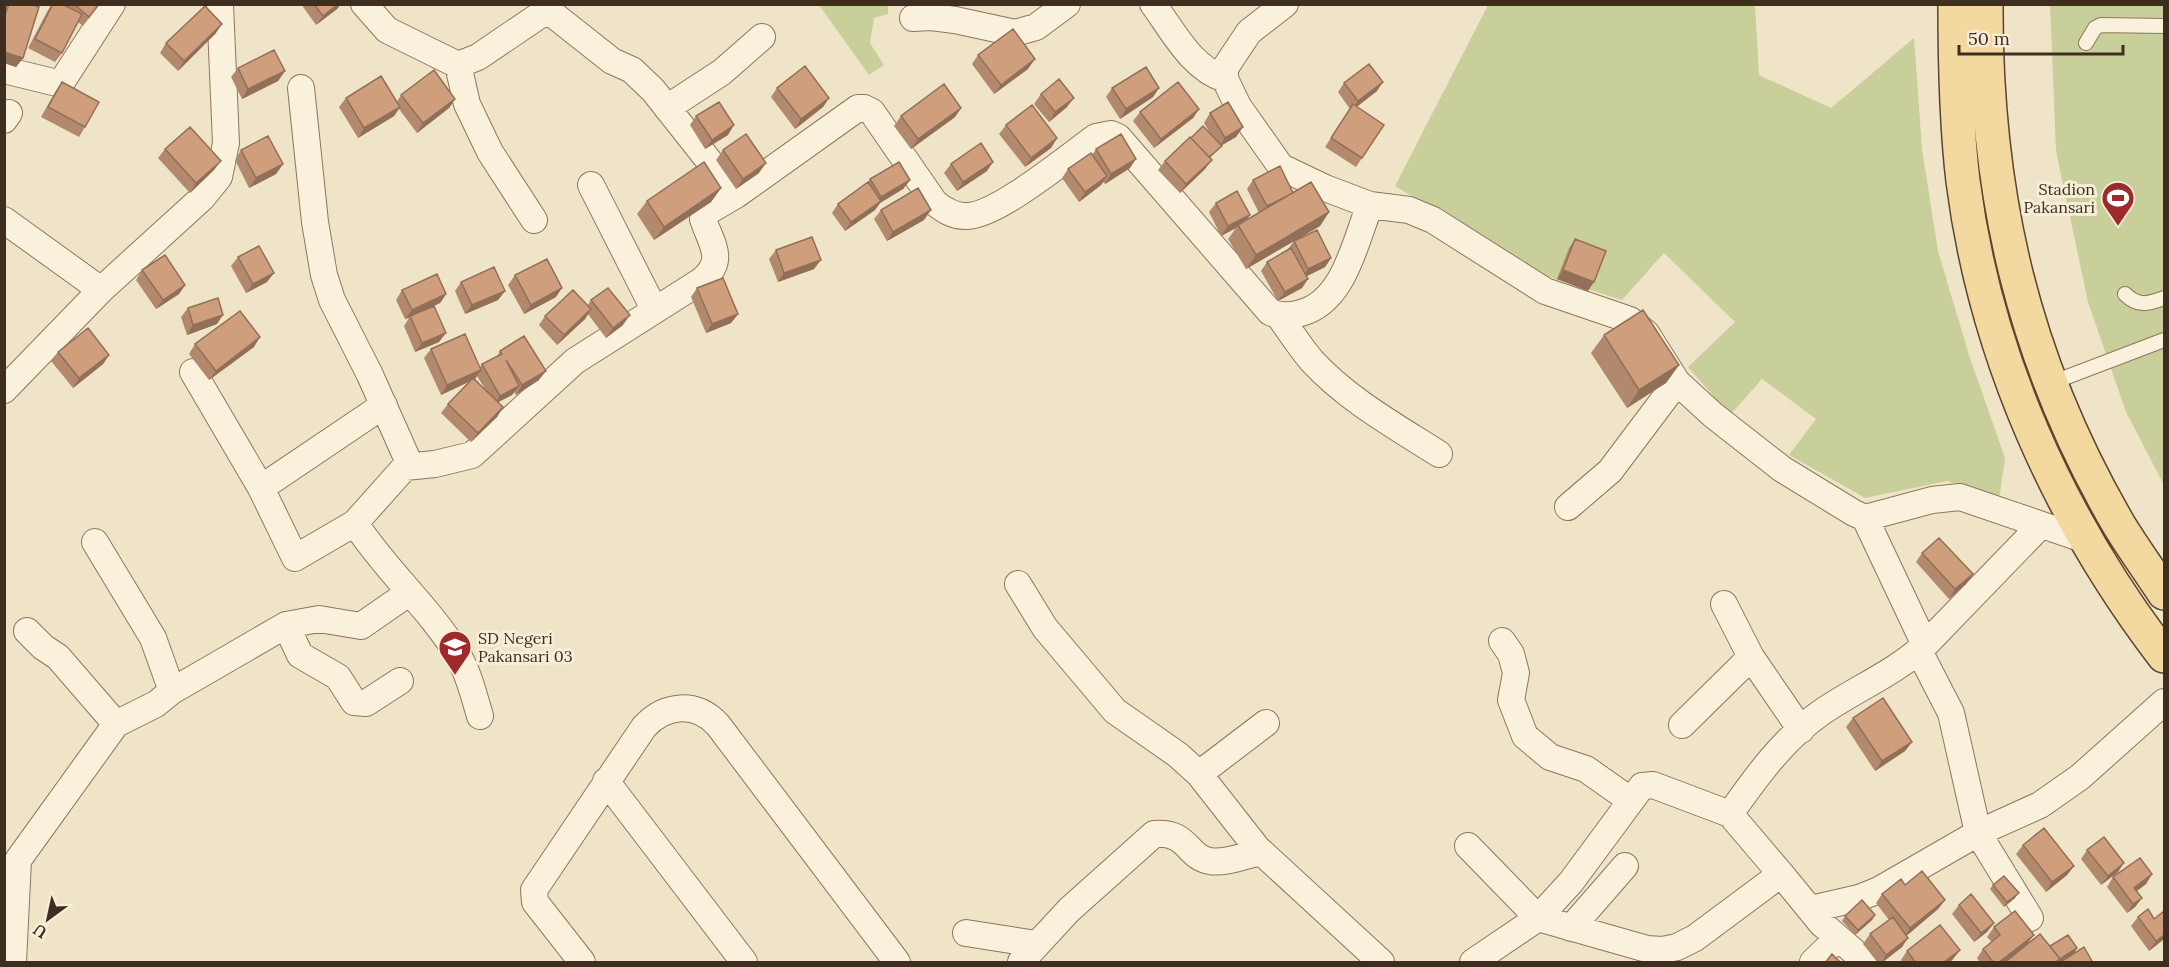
<svg xmlns="http://www.w3.org/2000/svg" width="2169" height="967" viewBox="0 0 2169 967" font-family="Lora,serif">
  <style>
    .green { fill: #c9cf9b }
    .lines { fill: none; stroke-linecap: round; stroke-linejoin: round }
    .service-casing { stroke: #8d765c; stroke-width: 16 }
    .minor-casing { stroke: #8d765c; stroke-width: 28 }
    .primary-casing { stroke: #5b4430; stroke-width: 36 }
    .service { stroke: #faf1dc; stroke-width: 14 }
    .minor { stroke: #faf1dc; stroke-width: 26 }
    .primary { stroke: #f3d9a0; stroke-width: 33 }
    .wall { fill: #b2896c; fill-rule: evenodd }
    .shaded-wall { fill: #916f58 }
    .building { fill: #cf9f7d; stroke: #916f58; stroke-width: 1.5 }
    .labels { text-anchor: middle; stroke-width: 6; stroke-linejoin: round; paint-order: stroke }
    .poi-label { font-size: 16px; fill: #3d2e20; stroke: #f7eed8; text-anchor: end }
  </style>
  <rect width="100%" height="100%" fill="#f0e4c8"/>
  <!-- green -->
  <path class="green" d="M819,5H888V14L874,18L870,43L884,65L869,75Z
    M1488,5H1755L1759,75L1831,108L1914,38L1922,149L1938,251L1969,355L2005,458L1999,500L1947,481L1865,498L1789,455L1816,419L1762,379L1730,415L1688,367L1735,322L1664,253L1622,300L1543,275L1395,186Z
    M2050,5H2164V485L2126,412L2088,302L2056,151Z"/>
  <g class="lines">
    <!-- service casing -->
    <g class="service-casing">
      <path id="service" d="M2086,43L2095,28L2101,25L2164,26
        M2125,294C2138,307 2148,304 2164,298
        M2051,383L2164,340"/>
    </g>
    <!-- minor casing -->
    <g class="minor-casing">
      <path id="minor" d="M364,4L387,30L458,65L478,57L540,15L549,13L555,16L612,61L632,70L653,90L736,195
        M1153,4C1173,31 1192,69 1225,79
        M1285,4L1249,32L1225,68V79L1238,106L1281,167L1325,188L1370,205L1409,210L1433,220L1545,291L1630,320L1646,333L1677,382L1713,415L1782,469L1854,513L1865,518L1932,500L1960,497L2086,540
        M913,18L931,17L955,20L1015,33L1036,27L1067,4
        M458,65L467,104L490,152L534,220
        M4,70L57,83L63,80L112,4
        M301,88L315,222L324,275L332,300L370,375L410,465
        M667,108L722,72L762,37
        M4,120L9,113
        M591,185L654,309
        M4,220L101,290
        M1279,316C1290,331 1300,347 1312,361C1348,400 1395,426 1439,454
        M193,372L261,488L295,558L355,523L405,467L435,464L472,455L575,361L701,281C727,260 711,244 703,219L707,212L736,195L858,108H864L872,112L935,203C944,210 953,216 965,216C995,218 1069,156 1096,137L1111,134L1118,137L1270,312C1280,317 1290,316 1301,313C1345,301 1355,241 1370,205
        M4,390L101,290L202,198L219,177L226,143L220,4
        M261,488L384,405
        M1568,507L1610,471L1677,382
        M355,523C385,570 429,607 458,655C469,674 474,696 480,716
        M1018,584L1045,628L1115,711L1178,755L1199,774L1257,848L1381,962
        M1724,604L1751,657L1801,730
        M286,625L300,655L338,677L354,702L366,703L400,681
        M27,631L43,647L58,657L116,724L156,704L172,691L153,638L95,542
        M1502,641L1511,654L1516,673L1511,700L1525,736L1550,757L1586,769L1630,800
        M1925,645L2040,526
        M1919,651L1951,713L1978,833L2030,918
        M172,691L286,625L319,619L361,626L410,592
        M1682,725L1751,657
        M1199,774L1266,723
        M606,781L744,962
        M1730,814L1781,874
        M1468,846L1538,918L1571,882L1642,786L1653,785L1730,814C1756,777 1784,738 1822,712C1855,689 1895,673 1925,645L1865,518
        M1811,909L1859,898L1879,890L1978,833L2040,805L2080,777L2164,702
        M1571,928L1625,866
        M966,933L1036,944
        M13,962L18,860L116,724
        M582,962L535,902L534,890L644,727C665,704 696,701 718,725L897,962
        M1021,962L1069,910L1154,834C1189,831 1186,857 1210,861C1224,864 1246,855 1261,852
        M1473,962L1538,918L1647,949L1663,950L1677,947L1695,938L1781,874L1822,924L1866,962
        M1813,962L1837,939"/>
    </g>
    <!-- primary casing -->
    <g class="primary-casing">
      <path id="primary" d="M1955,4C1955,64 1956,122 1963,181C1985,354 2059,519 2164,656
        M1986,4C1985,194 2023,360 2119,525C2133,548 2149,570 2164,593"/>
    </g>
    <!-- service -->
    <use href="#service" class="service"/>
    <!-- minor -->
    <use href="#minor" class="minor"/>
    <!-- primary -->
    <use href="#primary" class="primary"/>
  </g>
  <!-- wall -->
  <path class="wall" d="M6,4H31L23,58L16,67L4,63V7Z
    M52,4H100L83,26L78,22L62,53L55,62L28,48L48,10Z
    M301,4H341L337,9L316,25Z
    M216,33L178,71L160,53L166,43Z
    M978,55L1028,69L994,94L972,64Z
    M238,68L285,71L278,81L242,99L231,77Z
    M62,82L85,127L79,137L41,117L55,92Z
    M1344,83L1377,91L1357,107L1384,125L1356,167L1325,147L1350,109L1338,92Z
    M777,88L829,98L823,107L795,129L771,97Z
    M1112,88H1159L1153,97L1120,119L1106,97Z
    M1041,94L1067,107L1049,122L1034,104Z
    M401,95L455,99L449,108L417,133L399,109L394,116L358,138L339,107L346,98L397,102Z
    M961,108L955,117L911,149L894,126L901,116Z
    M1199,109L1193,118L1154,148L1133,121L1140,112Z
    M1210,113L1243,127L1236,137L1221,145L1218,150L1210,158L1205,169L1180,193L1158,170L1165,161L1191,138L1210,133L1204,123Z
    M696,116L728,135L705,149L690,125Z
    M1006,125L1057,138L1051,148L1025,167L999,134Z
    M165,149L214,170L190,193L158,158Z
    M1096,149L1130,168L1105,184L1103,182L1101,185L1079,202L1062,178L1068,169L1092,155Z
    M241,150L283,164L276,174L249,188L235,160Z
    M723,150L759,173L736,189L716,160Z
    M951,164L987,171L957,191L944,173Z
    M870,179L910,180L903,189L880,203L875,210L845,231L832,213L838,204L866,184Z
    M1253,180L1293,192L1329,212L1320,226L1246,269L1228,239L1236,228L1221,236L1209,212L1216,203L1250,215L1246,221L1259,213L1247,189Z
    M721,188L711,202L654,240L637,214L647,201Z
    M881,210L924,220L887,241L874,219Z
    M1575,239L1588,291L1557,279L1569,248Z
    M1294,241L1331,258L1325,267L1307,276L1302,288L1278,301L1261,271L1267,262L1288,249Z
    M776,250L814,269L778,282L769,259Z
    M238,257L267,282L246,293L231,266Z
    M142,270L185,285L179,294L156,309L136,280Z
    M515,275L556,297L524,314L508,285Z
    M461,282L505,291L498,300L465,314L455,291Z
    M697,288L738,314L731,323L706,333L691,297Z
    M402,290L446,294L440,303L428,309L439,342L415,352L404,326L409,318L405,319L396,300Z
    M591,300L623,325L606,338L588,314L585,319L557,345L539,325L545,316L588,305Z
    M188,308L217,324L187,335L181,317Z
    M1604,335L1679,365L1666,383L1627,408L1591,353Z
    M195,344L254,347L209,380L189,354Z
    M431,349L480,367L482,364L497,356L500,351L539,380L516,395L514,392L512,395L498,402L503,407L497,417L471,442L441,413L448,404L470,381L441,395L424,358ZM477,376L485,389L475,379Z
    M58,352L109,355L103,364L73,388L51,361Z
    M1922,553L1973,574L1966,584L1949,599L1916,562Z
    M1853,718L1912,742L1905,751L1875,771L1846,727Z
    M2023,845L2074,866L2067,875L2046,892L2016,854Z
    M2087,850L2118,872L2101,885L2081,859Z
    M2152,874L2146,884L2136,891L2142,898L2135,907L2127,913L2107,887L2113,877Z
    M1905,885L1945,900L1938,909L1907,935L1902,947L1882,963H1878L1863,944L1870,934L1889,920L1876,903L1882,894Z
    M1993,885L2015,898L2004,907L1990,889Z
    M1959,905L1994,923L1987,932L1974,942L1952,914Z
    M2164,911V939L2149,951L2131,926L2138,917L2154,919Z
    M1875,915L1872,920L1855,935L1842,921L1845,916Z
    M1994,927L2028,943L2077,948L2074,953L2059,963H1980L1977,958L1983,949L1992,942L1987,937Z
    M1960,950L1953,959L1949,963H1902L1901,960L1907,951Z"/>
  <!-- shaded-wall -->
  <path class="shaded-wall" d="M338,4H341L337,9L316,25L323,16Z
    M222,24L216,33L178,71L184,61Z
    M4,52L23,58L16,67L4,63Z
    M1035,59L1028,69L994,94L1001,85Z
    M285,71L278,81L242,99L248,89Z
    M1383,82L1377,91L1352,110L1358,101Z
    M1159,88L1153,97L1120,119L1126,109Z
    M829,98L823,107L795,129L801,119Z
    M1074,98L1067,107L1049,122L1055,112Z
    M455,99L449,108L417,133L423,123Z
    M400,107L394,116L358,138L364,128Z
    M961,108L955,117L911,149L918,139Z
    M1199,109L1193,118L1154,148L1161,139Z
    M734,125L728,135L705,149L712,140Z
    M1243,127L1236,137L1219,147L1225,138Z
    M1057,138L1051,148L1025,167L1031,158Z
    M1136,159L1130,168L1105,184L1111,174Z
    M1212,160L1205,169L1180,193L1186,184Z
    M221,161L214,170L190,193L196,183Z
    M993,162L987,171L957,191L963,182Z
    M766,163L759,173L736,189L743,179Z
    M283,164L276,174L249,188L256,178Z
    M1107,176L1101,185L1079,202L1085,192Z
    M910,180L903,189L880,203L875,210L845,231L851,222L875,205L881,197Z
    M721,188L711,202L654,240L664,227Z
    M931,210L924,220L887,241L893,232Z
    M1329,212L1320,226L1246,269L1256,255Z
    M1250,215L1243,224L1238,225L1236,228L1221,236L1228,226Z
    M1331,258L1325,267L1301,279L1308,269Z
    M821,260L814,269L778,282L784,273Z
    M1563,270L1594,282L1588,291L1557,279Z
    M274,273L267,282L246,293L253,284Z
    M1308,279L1302,288L1278,301L1285,292Z
    M185,285L179,294L156,309L163,300Z
    M562,288L556,297L524,314L531,305Z
    M505,291L498,300L465,314L472,305Z
    M446,294L440,303L405,319L412,310Z
    M591,309L585,319L557,345L564,335Z
    M738,314L731,323L706,333L712,324Z
    M223,315L217,324L187,335L193,325Z
    M630,315L623,325L606,338L613,328Z
    M446,333L439,342L415,352L422,343Z
    M260,337L254,347L209,380L216,371Z
    M109,355L103,364L73,388L79,378Z
    M1679,365L1666,383L1627,408L1639,390Z
    M481,370L475,379L441,395L447,385Z
    M546,371L539,380L516,395L522,385Z
    M519,386L512,395L493,405L500,396Z
    M503,407L497,417L471,442L478,433Z
    M1973,574L1966,584L1949,599L1955,589Z
    M1912,742L1905,751L1875,771L1882,761Z
    M2124,863L2118,872L2101,885L2108,876Z
    M2074,866L2067,875L2046,892L2052,882Z
    M2152,874L2146,884L2128,898L2134,888Z
    M2019,893L2015,898L2004,907L2007,902Z
    M2142,898L2135,907L2127,913L2133,904Z
    M1945,900L1938,909L1904,938L1910,928Z
    M1875,915L1872,920L1855,935L1858,930Z
    M1994,923L1987,932L1974,942L1981,933Z
    M2034,935L2027,944L2004,963H1998Z
    M2164,935V939L2149,951L2156,941Z
    M1908,938L1902,947L1881,963L1886,955Z
    M2077,948L2074,953L2059,963H2055Z
    M1960,950L1953,959L1949,963H1943Z"/>
  <!-- building -->
  <path class="building" d="M9,4H31L39,7L23,58L4,52V17Z
    M53,4H62L82,14L62,53L35,39Z
    M74,4H99L89,17Z
    M314,4H338L323,16Z
    M205,6L222,24L184,61L166,43Z
    M1013,29L1035,59L1001,85L978,55Z
    M274,50L285,71L248,89L238,68Z
    M1369,64L1383,82L1358,101L1344,83Z
    M805,66L829,98L801,119L777,88Z
    M1146,67L1159,88L1126,109L1112,88Z
    M434,70L455,99L423,123L401,95Z
    M381,76L400,107L364,128L346,98Z
    M1059,79L1074,98L1055,112L1041,94Z
    M62,82L99,102L85,127L48,107Z
    M1178,82L1199,109L1161,139L1140,112Z
    M944,84L961,108L918,139L901,116Z
    M719,102L734,125L712,140L696,116Z
    M1228,102L1243,127L1225,138L1210,113Z
    M1353,104L1384,125L1362,158L1331,138Z
    M1032,105L1057,138L1031,158L1006,125Z
    M1203,126L1222,146L1209,157L1191,138Z
    M190,127L221,161L196,183L165,149Z
    M746,134L766,163L743,179L723,150Z
    M1121,134L1136,159L1111,174L1096,149Z
    M268,136L283,164L256,178L241,150Z
    M1190,137L1212,160L1186,184L1165,161Z
    M981,143L993,162L963,182L951,164Z
    M1091,153L1107,176L1085,192L1068,169Z
    M704,162L721,188L664,227L647,201Z
    M899,162L910,180L881,197L870,179Z
    M1280,166L1293,193L1267,206L1253,180Z
    M868,182L881,201L851,222L838,204Z
    M1311,182L1329,212L1256,255L1238,225Z
    M918,188L931,210L893,232L881,210Z
    M1237,191L1250,215L1228,226L1216,203Z
    M1317,230L1331,258L1308,269L1294,241Z
    M812,237L821,260L784,273L776,250Z
    M1575,239L1606,251L1594,282L1563,270Z
    M259,246L274,273L253,284L238,257Z
    M1291,248L1308,279L1285,292L1267,262Z
    M165,255L185,285L163,300L142,270Z
    M547,259L562,288L531,305L515,275Z
    M494,267L505,291L472,305L461,282Z
    M437,274L446,294L412,310L402,290Z
    M723,278L738,314L712,324L697,288Z
    M608,288L630,315L613,328L591,300Z
    M573,290L591,309L564,335L545,316Z
    M218,298L223,315L193,325L188,308Z
    M434,306L446,333L422,343L410,316Z
    M1643,310L1679,365L1639,390L1604,335Z
    M240,311L260,337L216,371L195,344Z
    M88,328L109,355L79,378L58,352Z
    M465,334L481,370L447,385L431,349Z
    M524,336L546,371L522,385L506,360L519,386L500,396L482,364L502,354L500,351Z
    M473,378L503,407L478,433L448,404Z
    M1939,538L1973,574L1955,589L1922,553Z
    M1883,698L1912,742L1882,761L1853,718Z
    M2044,828L2074,866L2052,882L2023,845Z
    M2104,837L2124,863L2108,876L2087,850Z
    M2140,858L2152,874L2134,888L2142,898L2133,904L2113,877Z
    M1922,871L1945,900L1910,928L1882,894L1901,879L1905,885Z
    M2004,876L2019,893L2007,902L1993,885Z
    M1971,894L1994,923L1981,933L1959,905Z
    M1862,900L1875,915L1858,930L1845,916Z
    M2148,909L2154,919L2164,911V935L2156,941L2138,917Z
    M2015,911L2034,935L1998,963H1994L1983,949L2000,935L1994,927Z
    M1893,917L1908,938L1886,955L1870,934Z
    M1940,925L1960,950L1943,963H1916L1907,951Z
    M2040,934L2060,959L2055,963H2004Z
    M2068,935L2077,948L2057,961L2060,959L2050,946Z
    M2084,947L2093,963H2063L2062,961Z
    M1832,954L1841,963H1825Z"/>
  <!-- icons -->
  <defs>
    <g id="stadium-pin" transform="scale(1.725)"><path d="M0 17L-7.5 6A9.5 9.5 0 1 1 7.5 6Z" fill="#9e2a2b" stroke="#f7eed8"/><path d="M0-5a6.5 5 0 1 0 0 10a6.5 5 0 1 0 0-10ZM-3.5-1.8h7v3.6h-7Z" fill="#fff"/></g>
    <g id="school-pin" transform="scale(1.725)"><path d="M0 17L-7.5 6A9.5 9.5 0 1 1 7.5 6Z" fill="#9e2a2b" stroke="#f7eed8"/><path d="M0-5L7-2L0 1L-7-2ZM-4 1L0 2.5L4 1V4Q0 6-4 4Z" fill="#fff"/></g>
  </defs>
  <g fill-rule="evenodd">
    <use href="#stadium-pin" x="2118" y="198"/>
    <use href="#school-pin" x="455" y="647"/>
  </g>
  <g class="labels">
    <!-- poi labels -->
    <g class="poi-label">
      <text x="2095" y="195">Stadion<tspan x="2095" dy="18">Pakansari</tspan></text>
      <text x="478" y="644" text-anchor="start">SD Negeri<tspan x="478" dy="18">Pakansari 03</tspan></text>
    </g>
  </g>
  <!-- border -->
  <rect width="2169" height="967" fill="none" stroke="#3d2e20" stroke-width="12"/>
  <!-- north arrow -->
  <g transform="translate(48 919) rotate(213)" stroke="#f7eed8" stroke-width="4.5" paint-order="stroke">
  <path d="M0-4.5L10 22L0 15L-10 22Z" fill="#3d2e20"/>
  <text y="-9" font-size="16" font-weight="bold" text-anchor="middle" fill="#3d2e20">U</text>
  </g>
  <!-- scale -->
  <path d="M1959 45v9h164v-9" fill="none" stroke="#3d2e20" stroke-width="3"/>
  <text x="1968" y="45" font-size="18" fill="#3d2e20" stroke="#f7eed8" stroke-width="4.5" paint-order="stroke">50 m</text>
</svg>
